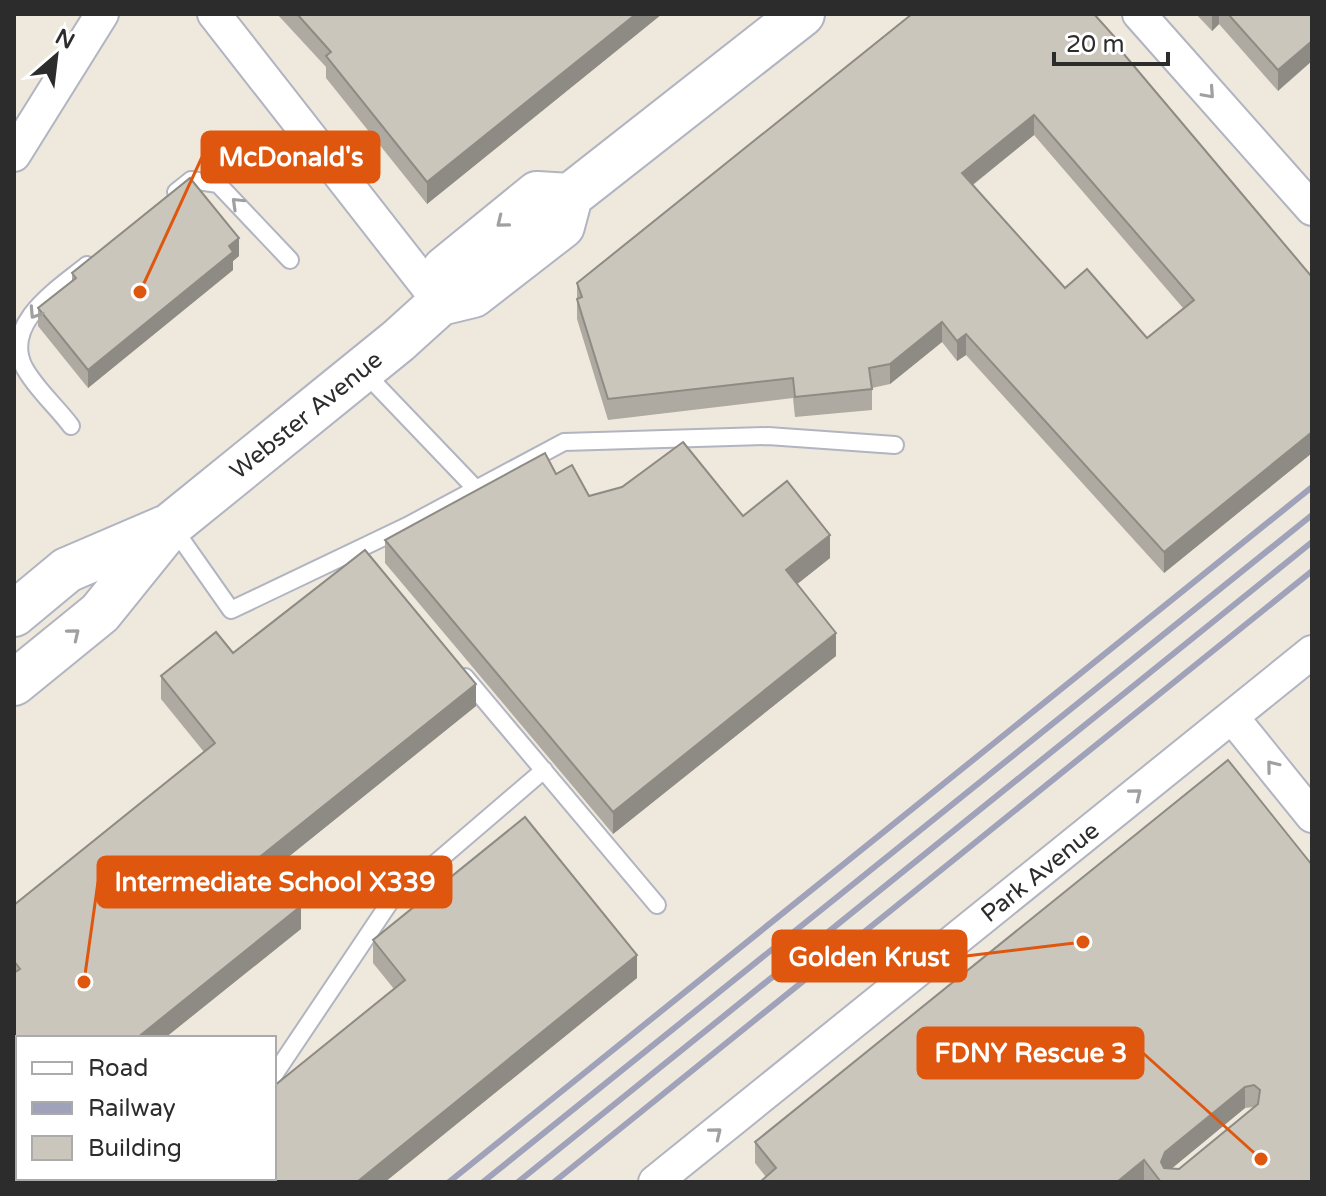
<svg xmlns="http://www.w3.org/2000/svg" width="1326" height="1196" viewBox="0 0 1326 1196" font-family="'Varela Round',sans-serif">
  <style>
    .lines { fill: none; stroke-linecap: round; stroke-linejoin: round }
    .service-casing { stroke: #b1b4c1; stroke-width: 20 }
    .minor-casing { stroke: #b1b4c1; stroke-width: 36 }
    .secondary-casing { stroke: #b1b4c1; stroke-width: 48 }
    .service { stroke: #fff; stroke-width: 16 }
    .minor { stroke: #fff; stroke-width: 32 }
    .secondary { stroke: #fff; stroke-width: 44 }
    .rail { stroke: #9fa2b9; stroke-width: 6 }
    .wall { fill: #aeaaa2; fill-rule: evenodd }
    .shaded-wall { fill: #8d8b84 }
    .building { fill: #cac6bc; stroke: #8d8b84; stroke-width: 2; fill-rule: evenodd }
    .oneway { stroke: #a0a0a0 }
    .labels { text-anchor: middle; stroke-width: 8; stroke-linejoin: round; paint-order: stroke }
    .street-label { font-size: 24px; fill: #2c2c2c; stroke: #fff }
    .leader { fill: none; stroke: #df570e; stroke-width: 3 }
    .callout-dot { fill: #df570e; stroke: #fff; stroke-width: 3 }
    .callout { fill: #df570e; stroke: #df570e; stroke-width: 3 }
    .callout-label { font-size: 26px; text-anchor: middle; font-weight: bold; fill: #fff }
  </style>
  <rect width="100%" height="100%" fill="#efe8dd"/>
  <g class="lines">
    <!-- service casing -->
    <g class="service-casing">
      <path id="service" d="M176,192L191,180L218,184L290,260
        M363,371L476,489
        M71,426C57,407 35,388 24,367C2,323 59,288 87,265
        M172,526L231,610L407,526L564,442L768,436L895,445
        M465,677L657,905
        M274,1075L390,902L544,770"/>
    </g>
    <!-- minor casing -->
    <g class="minor-casing">
      <path id="minor" d="M214,14L440,303
        M1139,14L1312,209
        M14,155L102,14
        M1232,717L1312,816
        M655,1182L1312,652"/>
    </g>
    <!-- secondary casing -->
    <g class="secondary-casing">
      <path id="secondary" d="M440,303L445,269L537,194L570,196
        M14,614L67,570L165,528
        M14,683L100,613L171,525L398,341L440,303L473,295L562,226L570,196L802,14"/>
    </g>
    <!-- service -->
    <use href="#service" class="service"/>
    <!-- minor -->
    <use href="#minor" class="minor"/>
    <!-- secondary -->
    <use href="#secondary" class="secondary"/>
    <!-- rail -->
    <path class="rail" d="M449,1182L1312,487
      M483,1182L1312,515
      M518,1182L1312,542
      M554,1182L1312,571"/>
  </g>
  <!-- wall -->
  <path class="wall" d="M277,14H662L427,204L326,78V67Z
    M1196,14H1312L1278,91L1219,24L1212,31Z
    M1120,50L1312,277V453L1164,573L966,355L957,361L942,342L890,384L872,388V410L795,417L793,398L608,420L577,319V283ZM1034,135L1183,308L1147,338L1065,288L973,185Z
    M239,256L233,261V270L88,388L38,326V308L72,281V273Z
    M556,474L589,496L743,516L830,558L797,584L836,656L613,834L385,563V540Z
    M233,653L476,706L272,870L301,929L18,1038L181,1178V1182H14V905L204,752L161,699V676Z
    M1312,865V1182H760L766,1177L755,1163V1142ZM1254,1107L1179,1169H1171L1245,1108Z
    M373,940L637,978L385,1182H218V1178H274L394,989L373,963Z"/>
  <!-- shaded-wall -->
  <path class="shaded-wall" d="M636,14H662L427,204V182Z
    M1212,14H1219V24L1212,31Z
    M1312,41V61L1278,91V70Z
    M1034,115V135L962,193V173Z
    M239,238V256L233,261V270L88,388V370Z
    M942,322V342L890,384V364Z
    M966,334V355L957,361V341Z
    M1312,432V453L1164,573V552Z
    M830,535V558L786,593V570Z
    M836,633V656L613,834V812Z
    M476,684V706L261,879V856Z
    M301,906V929L165,1038H137Z
    M637,955V978L385,1182H357Z
    M1245,1087V1108L1165,1174L1161,1162L1165,1152Z
    M1144,1160V1182H1117Z
    M166,1178H181V1182H162Z"/>
  <!-- building -->
  <path class="building" d="M297,14H636L427,182L326,56L331,52Z
    M912,14H1094L1120,43L1117,46L1312,277V432L1164,552L966,334L957,341L942,322L890,364L869,368L872,389L795,397L793,378L608,399L577,299L582,297L577,283ZM1034,115L1194,300L1147,338L1087,269L1065,288L962,173Z
    M1228,14H1312V41L1278,70Z
    M190,178L239,238L229,246L233,252L88,370L38,308L76,278L72,273Z
    M683,442L743,516L787,481L830,535L786,570L836,633L613,812L385,540L545,453L556,474L572,465L589,496L622,487Z
    M365,550L476,684L261,856L301,906L137,1038H18V1178H166L162,1182H14V973L20,969L14,961V905L215,743L161,676L216,632L233,653Z
    M1228,760L1312,865V1182H1161L1144,1160L1117,1182H760L776,1168L755,1142ZM1254,1085L1260,1090L1258,1104L1179,1169L1164,1168L1161,1162L1165,1152L1245,1087Z
    M525,817L637,955L357,1182H225L221,1178H274V1086L405,980L373,940Z"/>
  <!-- one-way arrows -->
  <defs><path id="oneway-chevron" d="M-2-3.5L2.5 0L-2 3.5" fill="none" stroke-width="1.6" stroke-linecap="round" stroke-linejoin="round" transform="scale(2)"/></defs>
  <g class="oneway">
    <use href="#oneway-chevron" transform="translate(1209 93) rotate(48)"/>
    <use href="#oneway-chevron" transform="translate(237 203) rotate(-136)"/>
    <use href="#oneway-chevron" transform="translate(502 222) rotate(141)"/>
    <use href="#oneway-chevron" transform="translate(35 313) rotate(123)"/>
    <use href="#oneway-chevron" transform="translate(74 634) rotate(-39)"/>
    <use href="#oneway-chevron" transform="translate(1272 766) rotate(-129)"/>
    <use href="#oneway-chevron" transform="translate(1136 794) rotate(-39)"/>
    <use href="#oneway-chevron" transform="translate(716 1133) rotate(-39)"/>
  </g>
  <g class="labels">
    <!-- street labels -->
    <g class="street-label">
      <text transform="translate(306 415) rotate(-39)" y="8">Webster Avenue</text>
      <text transform="translate(1040 872) rotate(-39)" y="8">Park Avenue</text>
    </g>
  </g>
  <!-- callouts -->
  <path class="leader" d="M140 292L202 157M84 982L98 882M1083 942L966 956M1261 1159L1143 1053"/>
  <g class="callout-dot">
    <circle cx="140" cy="292" r="8"/>
    <circle cx="84" cy="982" r="8"/>
    <circle cx="1083" cy="942" r="8"/>
    <circle cx="1261" cy="1159" r="8"/>
  </g>
  <g class="callout">
    <rect x="202" y="132" width="177" height="50" rx="8"/>
    <rect x="98" y="857" width="353" height="50" rx="8"/>
    <rect x="773" y="931" width="193" height="50" rx="8"/>
    <rect x="918" y="1028" width="225" height="50" rx="8"/>
  </g>
  <g class="callout-label">
    <text x="291" y="166">McDonald's</text>
    <text x="275" y="891">Intermediate School X339</text>
    <text x="869" y="966">Golden Krust</text>
    <text x="1031" y="1062">FDNY Rescue 3</text>
  </g>
  <!-- border -->
  <rect width="1326" height="1196" fill="none" stroke="#2c2c2c" stroke-width="32"/>
  <!-- legend -->
  <rect x="16" y="1036" width="260" height="144" fill="#ffffff" stroke="#ababab" stroke-width="2"/>
  <rect x="32" y="1062" width="40" height="12" fill="#ffffff" stroke="#ababab" stroke-width="2"/>
  <text x="88" y="1076" font-size="24" fill="#2c2c2c">Road</text>
  <rect x="32" y="1102" width="40" height="12" fill="#9fa2b9" stroke="#ababab" stroke-width="2"/>
  <text x="88" y="1116" font-size="24" fill="#2c2c2c">Railway</text>
  <rect x="32" y="1136" width="40" height="24" fill="#cac6bc" stroke="#ababab" stroke-width="2"/>
  <text x="88" y="1156" font-size="24" fill="#2c2c2c">Building</text>
  <!-- north arrow -->
  <g transform="translate(56 56) rotate(28)" stroke="#ffffff" stroke-width="6" paint-order="stroke">
  <path d="M0-6L14 30L0 20L-14 30Z" fill="#2c2c2c"/>
  <text y="-12" font-size="22" font-weight="bold" text-anchor="middle" fill="#2c2c2c">N</text>
  </g>
  <!-- scale -->
  <path d="M1054 52v12h114v-12" fill="none" stroke="#2c2c2c" stroke-width="4"/>
  <text x="1066" y="52" font-size="24" fill="#2c2c2c" stroke="#ffffff" stroke-width="6" paint-order="stroke">20 m</text>
</svg>
